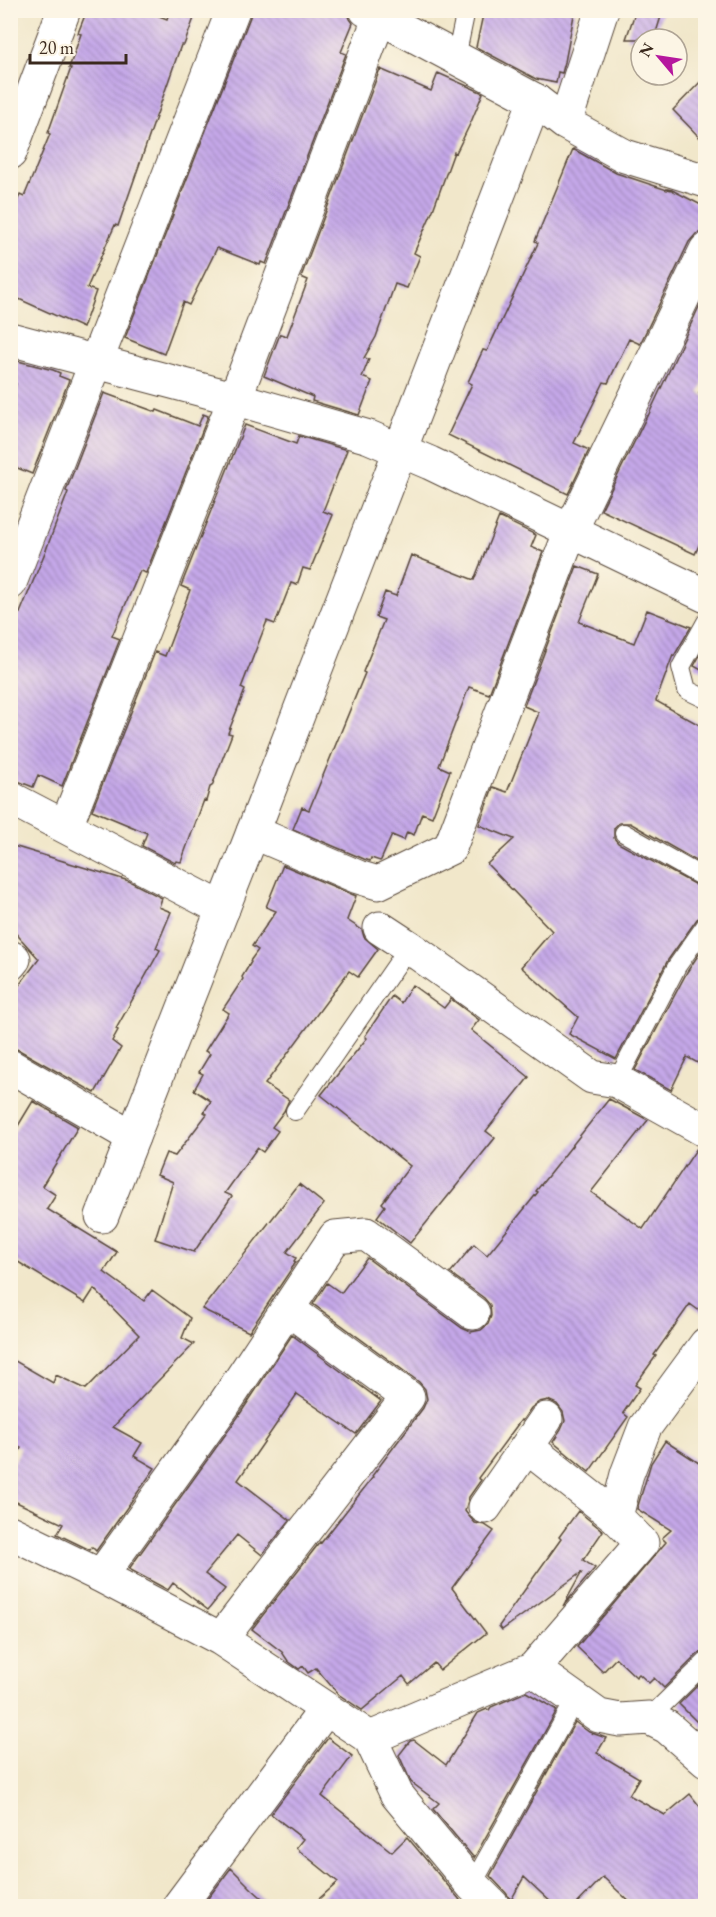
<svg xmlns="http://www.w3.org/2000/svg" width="716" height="1917" viewBox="0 0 716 1917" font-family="'EB Garamond',serif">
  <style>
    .building { fill: url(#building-back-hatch) }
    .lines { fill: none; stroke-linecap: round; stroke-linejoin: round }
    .service-casing { stroke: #564638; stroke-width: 20 }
    .minor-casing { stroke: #564638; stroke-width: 35 }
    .tertiary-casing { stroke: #564638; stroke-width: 35 }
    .service { stroke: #fff; stroke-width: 18 }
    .minor { stroke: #fff; stroke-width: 33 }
    .tertiary { stroke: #fff; stroke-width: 33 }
  </style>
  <defs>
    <pattern id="building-back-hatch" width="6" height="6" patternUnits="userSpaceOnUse" patternTransform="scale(1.5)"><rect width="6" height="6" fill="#c5a8e9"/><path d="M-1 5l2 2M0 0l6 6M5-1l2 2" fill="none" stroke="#a189bc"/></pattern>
  </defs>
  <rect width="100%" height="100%" fill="#fcf5e5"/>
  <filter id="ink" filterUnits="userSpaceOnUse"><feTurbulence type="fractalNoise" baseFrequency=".0167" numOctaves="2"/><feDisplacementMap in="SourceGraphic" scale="12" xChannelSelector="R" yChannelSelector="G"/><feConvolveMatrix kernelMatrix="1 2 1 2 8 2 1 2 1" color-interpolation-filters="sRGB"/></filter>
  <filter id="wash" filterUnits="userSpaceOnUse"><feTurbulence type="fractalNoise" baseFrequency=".008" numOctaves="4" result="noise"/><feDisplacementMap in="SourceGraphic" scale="24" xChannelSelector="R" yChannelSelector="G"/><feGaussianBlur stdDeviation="1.35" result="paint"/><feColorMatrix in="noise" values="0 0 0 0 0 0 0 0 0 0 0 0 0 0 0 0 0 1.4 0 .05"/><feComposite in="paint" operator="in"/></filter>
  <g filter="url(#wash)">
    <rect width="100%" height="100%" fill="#f1e7ca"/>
    <g id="blocks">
      <!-- building -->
      <path class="building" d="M87,10H144L167,19L170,10H197L184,45H181L118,226L115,225L87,288L96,291L83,328L10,295V217L20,195L24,197L50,134L48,133L71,68H69L81,34L78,33Z
        M251,10H347L350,19L353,23L341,52L346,54L266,264L261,262L260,265L217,248L189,305L183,302L164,354L125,338L250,17Z
        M484,10H575L565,62L562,73L558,72L556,83L536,79L476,47Z
        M636,10H663L654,39H626Z
        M380,69L431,91L438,73L483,93L471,122L456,153L454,152L433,210L414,253L420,256L407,288L395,284L376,337L364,358L369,359L362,377L372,381L359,415L312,401L313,397L264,376L280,334L287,336L308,280L301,277Z
        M705,77V143L673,110Z
        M573,149L616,173L667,190V189L672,190L705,207V231L696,234L689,242L640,344L629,339L608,383L604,382L574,443L589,450L568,494L448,435L472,384L468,382L483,350L487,351L538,243L535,241Z
        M705,294V379L699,393L705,396V532L695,554L601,510L647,416H648Z
        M10,359L53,370L60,373L59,376L69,380L32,474L10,465V398L16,384L10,382Z
        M104,393L156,412L157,410L198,426L203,414L208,416L146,573L140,571L112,636L120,639L62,786L38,775L33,787L10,778V631L18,612L20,613L46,550L68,492L66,491Z
        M245,425L296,444L299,436L347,450L323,511L333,515L310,570L303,568L297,585L291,583L275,624L267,621L241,688L245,690L228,733L232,734L212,786L210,787L206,801L204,800L181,862L176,861L175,863L142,846L147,833L92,810L155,652L165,656L190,590L181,586Z
        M499,517L536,535L531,547L543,552L489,694L469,687L439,766L450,771L432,817L422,813L414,835L407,832L404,840L392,835L381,860L380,861L371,858L370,861L364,859L293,829L302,807L309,810L365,673L363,672L384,620L376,617L385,592L396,596L411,555L474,580Z
        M577,566L598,574L579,622L634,643L647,610L691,627L674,656L673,655L656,701L705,728V866L630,823H619L614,828V838L618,843L705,890V914L697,919L668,960L616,1059L569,1034L578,1017L521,967L552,931L487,864L514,839L479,825L493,787L507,792L538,715V712L524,706Z
        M705,646V672L694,666Z
        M10,845L129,881L162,898L159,907L171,912L156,948L160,950L116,1029L118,1030L112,1041L121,1048L95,1093L19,1050L10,1047V997L39,959L10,927Z
        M283,865L356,896L347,920L362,930L364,937L378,949L358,977L349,971L265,1084L289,1100L284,1111L272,1127L278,1131L263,1152L257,1148L225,1193L232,1196L194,1252L155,1239L173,1182L157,1175L166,1153L175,1156L207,1114L204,1112L211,1101L194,1090L203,1074L199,1072L210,1054L205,1051L229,1013L223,1009L243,979L242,977L251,962L250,961L258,950L252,946L276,911L266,907Z
        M705,945V1067L687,1057L671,1090L635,1070L687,972Z
        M412,985L444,1008L451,999L479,1020L471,1030L529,1077L486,1131L495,1138L410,1243L377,1217L385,1206L382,1203L410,1166L321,1095L367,1038L365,1036L392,996L401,1003Z
        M609,1099L648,1120L591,1192L643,1229L697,1148L705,1150V1315L690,1304L654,1355L656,1356L635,1385L640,1388L623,1413L628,1417L589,1472L553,1442L561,1430L565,1421L563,1412L557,1404L548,1400L539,1402L531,1408L522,1421L521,1420L478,1478L481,1480L469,1497L465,1511L468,1515L475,1523L485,1525L494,1531L452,1588L486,1633L440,1670L434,1663L409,1684L403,1676L362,1710L338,1694L316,1668L308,1673L303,1666L299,1669L288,1661L282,1652L252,1629L320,1542L321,1543L373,1477L372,1476L423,1408L427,1399L425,1389L419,1382L313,1304L327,1283L341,1293L367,1258L462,1328L471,1332L481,1330L488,1324L491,1316L490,1305L484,1298L450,1273L474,1244L487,1255L538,1192L536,1191Z
        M33,1101L78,1127L42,1186L56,1195L47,1209L117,1252L104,1272L144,1301L152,1290L190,1318L182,1338L194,1344L113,1427L142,1443L134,1456L155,1468L96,1551L92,1547L90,1550L57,1534L63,1524L10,1499V1471L21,1448L10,1443V1358L53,1383L56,1375L86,1389L139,1335L94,1289L85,1303L10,1257V1139Z
        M299,1184L324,1204L287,1252L296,1258L294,1261L296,1262L249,1332L202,1309Z
        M292,1335L381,1401L356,1434L297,1394L238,1480L290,1520L262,1555L237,1535L205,1574L225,1589L208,1610L173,1583L168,1590L129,1569L238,1417Z
        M665,1441L705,1467V1651L698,1654L664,1688L654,1678L649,1683L639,1674L636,1677L616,1658L603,1672L577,1647L666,1542L662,1538L671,1530L637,1509L651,1463Z
        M578,1511L603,1531L583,1560L595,1568L563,1606L582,1572L502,1630L499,1626L561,1539L559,1537Z
        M705,1678V1730L679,1704Z
        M526,1692L557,1710L474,1858L433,1809L439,1803L411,1782L399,1755L410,1741L414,1740L446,1765L478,1713L487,1709L489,1710L491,1707Z
        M575,1722L589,1732L606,1738L597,1753L639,1778L629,1795L665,1815L690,1794L705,1813V1906H634L603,1877L575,1906H555L524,1877L511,1900L506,1893L490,1876Z
        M328,1738L352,1756L322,1796L392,1852L407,1837L460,1900L454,1906H311L338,1882L296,1848L303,1839L271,1814Z
        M231,1868L253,1890L271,1906H202Z"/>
    </g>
  </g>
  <g filter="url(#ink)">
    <use href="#blocks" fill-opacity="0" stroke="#564638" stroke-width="1.5"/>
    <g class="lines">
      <!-- service casing -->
      <g class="service-casing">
        <path id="service" d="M456,58L466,10
          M706,622L681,667L687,690L706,699
          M624,833L706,879
          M617,1081L677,966L706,925
          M295,1111L409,947
          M649,1718L706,1662
          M472,1885L575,1700"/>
      </g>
      <!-- minor casing -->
      <g class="minor-casing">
        <path id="minor" d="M366,10L535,100L565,123L625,156L706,181
          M565,123L602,10
          M10,153L64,10
          M10,583L233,10
          M10,798L223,909
          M66,826L244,375L380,16
          M253,832L358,877L378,883L450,848L571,530L706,250
          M380,928L409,947L592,1077L617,1081L706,1131
          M10,957L14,959L10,964
          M10,1066L133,1137
          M527,1447L616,1517
          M485,1507L546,1419
          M10,1532L101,1576L221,1639L370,1738L397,1795L472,1885L493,1906
          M101,1576L223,1406L335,1237L366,1234L473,1313
          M221,1639L408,1397L288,1309
          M533,1669L599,1716L620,1720L649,1718L667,1727L706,1761
          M370,1738L533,1669L642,1543L616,1517L627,1474L645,1427L706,1344
          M179,1906L326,1709"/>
      </g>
      <!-- tertiary casing -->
      <g class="tertiary-casing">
        <path id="tertiary" d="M10,339L233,398L369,437L430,463L706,596
          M102,1216L253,832L535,100"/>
      </g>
      <!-- service -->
      <use href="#service" class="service"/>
      <!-- minor -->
      <use href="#minor" class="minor"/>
      <!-- tertiary -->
      <use href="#tertiary" class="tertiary"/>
    </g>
  </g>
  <!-- margin -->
  <rect width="716" height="1917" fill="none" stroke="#fcf5e5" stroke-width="36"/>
  <!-- north arrow -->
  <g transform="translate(659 57) rotate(299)"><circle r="28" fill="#fcf5e5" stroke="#afa495" stroke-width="1.5"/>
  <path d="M0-4.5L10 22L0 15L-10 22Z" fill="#b5179e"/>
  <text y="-9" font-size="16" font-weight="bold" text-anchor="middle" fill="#3b2a1e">N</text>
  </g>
  <!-- scale -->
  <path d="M30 54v9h96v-9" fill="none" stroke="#3b2a1e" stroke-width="3"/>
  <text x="39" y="54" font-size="18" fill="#3b2a1e" stroke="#fcf5e5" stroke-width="4.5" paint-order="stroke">20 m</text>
</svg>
